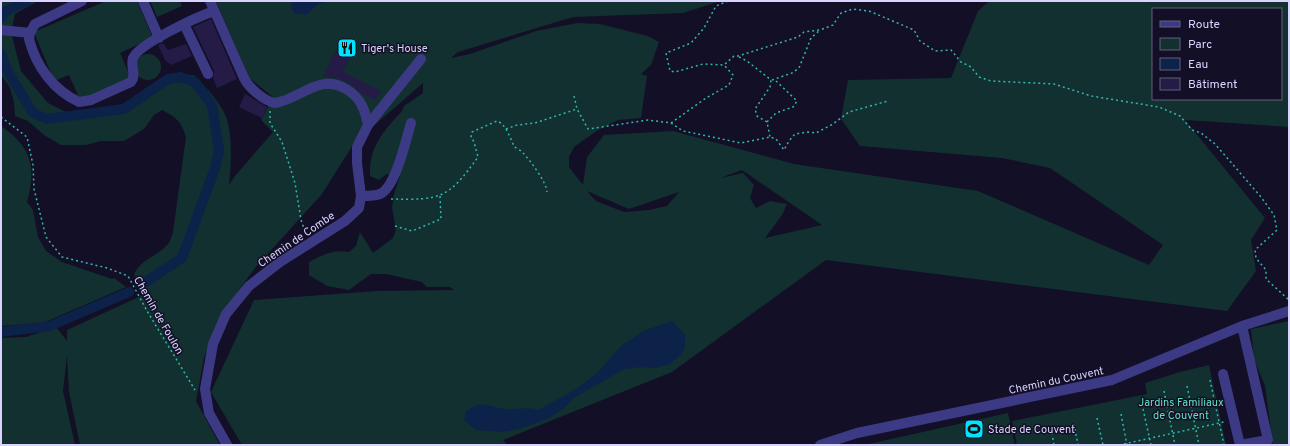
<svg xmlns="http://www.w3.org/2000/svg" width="1290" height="446" viewBox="0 0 1290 446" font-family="Overpass,sans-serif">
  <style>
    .green { fill: #12302f; fill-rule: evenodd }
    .water { fill: #0c2248 }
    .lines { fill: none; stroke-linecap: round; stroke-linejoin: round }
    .canal { stroke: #0c2248; stroke-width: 10 }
    .building { fill: #241b47 }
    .path { stroke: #2fb8b0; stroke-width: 1.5; stroke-dasharray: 2 3; stroke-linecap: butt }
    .minor { stroke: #3d3a85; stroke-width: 10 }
    .labels { text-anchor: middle; stroke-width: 3; stroke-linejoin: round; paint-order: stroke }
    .poi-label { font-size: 11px; fill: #d9d4ff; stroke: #130f26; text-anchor: start }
    .street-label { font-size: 11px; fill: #d9d4ff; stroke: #130f26 }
    .park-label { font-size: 11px; fill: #5fe0c0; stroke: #130f26 }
  </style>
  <rect width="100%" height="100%" fill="#130f26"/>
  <!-- green -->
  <path class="green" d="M1,1H38L15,14L11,32L21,71L48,103L80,119L125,111L171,75H194C205,87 220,101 226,117C233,135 231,167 229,185L235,176L273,132L261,120L273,97L249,78L216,1H721L683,13L573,17L458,52L451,58L470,54L536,31L578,23L600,24L648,36L659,42L651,65L641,74L647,76L641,118L618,120L598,130L574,147L569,157V167L583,185L587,157L604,135L673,131L794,164L978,191L1149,265L1163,245L1050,168L1002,158L860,146L841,119L848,80L951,78L978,11L989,1H1289V127L1185,120L1265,218L1251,240L1256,271L1227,311L826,260L672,372L503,440L507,445H242L211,392L254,300L377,291L454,290L450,287H427L422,282L386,274H371L349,290L327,286L309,275V262C323,255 333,249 349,252L356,246L360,232L373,253L393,238L396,230L392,208L394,194L400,176L387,174L379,180L370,176C369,146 383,132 402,111L404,106L423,93V83L354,143L322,194L255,268L220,316L204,358L196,401L220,445H80L69,392L67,356L63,391L75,445H1V338L26,337L56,327L67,341V330L143,295L147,291L138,281L134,274C142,258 157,257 168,244C170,241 172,236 173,232L186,137C181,121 177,118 162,110L154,115L144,129L124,141H101L86,145H61L44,135L28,121L15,116L14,102L10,88L1,74ZM1153,9H1281V99H1153ZM742,170L822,225L765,238L782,215L787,204L770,201L756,208L750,198L754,185L743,173L720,178ZM587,191L629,209L679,192L667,206L649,210L624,212L596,201Z
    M106,1H137L153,38L120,53L131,78L80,100L69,75L54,81L34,32Z
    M150,1H180L182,6L157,17Z
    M135 67a13 13 0 1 1 26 0a13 13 0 1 1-26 0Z
    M1,126C31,147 37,166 27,202L33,210L38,237L46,251L62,262L112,279L114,278L126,287L43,323L1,326Z
    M1289,321V445H1273L1265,386L1254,359L1251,329Z
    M1209,365L1226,445H1017L1012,421L1147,394L1145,383L1180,372Z
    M1008,413L1015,445H864Z"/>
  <!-- water -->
  <path class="water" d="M292,1H328L318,4L306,15L294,13L291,7Z
    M672,321L685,335V346L682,354L670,364L655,368L641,367L624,369L574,398L563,409L547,419L519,429L502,432L476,430L464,420L466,411C469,409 473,406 477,405C487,403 496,408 505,409C517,410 528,406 539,410L577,388L596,374L622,345L630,340L643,331Z"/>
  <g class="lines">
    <!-- canal -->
    <path class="canal" d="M1,18L6,11L27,1
      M1,54L7,70L33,113L47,119L124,109L168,79L180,77L195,82L212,105L219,151L215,168L182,258L141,285
      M1,332L50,326L129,292"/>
  </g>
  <!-- building -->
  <path class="building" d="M211,19L237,79L217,88L213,78L214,71L193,27Z
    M343,37L357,44L343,72L381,91L375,100L361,93L349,83L339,79L323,76Z
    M163,43L168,50L186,44L192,56L171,65L165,60L158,45Z
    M245,94L267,107L262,118L239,107Z"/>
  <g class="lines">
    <!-- path -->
    <path class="path" d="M728,1L716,6L704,28L691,43L666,53L670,71L675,72L703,64L724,65L734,56H738L798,37L804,32L820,30L833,25L841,13L853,9L869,11L914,30L920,41L935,51L951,50L961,62L971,67L979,77L991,81L1054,84L1091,96L1159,107L1180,116L1192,130L1201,133L1215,144L1261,197L1274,215L1277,230L1255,250L1256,258L1266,270V279L1289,300
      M739,57L747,61L771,80L770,87L755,109L757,116L767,122L770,137
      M772,80L792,73L799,68L811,38L820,30
      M574,96L577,109L588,129L648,120L671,123L683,131L741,143L770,137L776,139L784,150L789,141L795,134L808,132L816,133L833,124L849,112L888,101
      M270,111V123L282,142L295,183L301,220L306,234
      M1,117L27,137L33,165L34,189L46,237L62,257L107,268L128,276L147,311L195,390
      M767,122L776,113L793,107L797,101L774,79
      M671,123L706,98L729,85L733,75L724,65
      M506,129L517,125L535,123L577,109
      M391,199C441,200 448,199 478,157L474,142L471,137L472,132L497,121C506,124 510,138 514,146C516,149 521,150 523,153C530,160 547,183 547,192
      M395,226L412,231L441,219L440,196
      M1210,380L1224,445
      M1187,386L1199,445
      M1164,391L1175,445
      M1143,409L1151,445
      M1121,414L1127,445
      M1097,418L1103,445
      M1074,424L1078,445
      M1051,428L1054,445
      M1119,445L1224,422"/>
    <!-- minor -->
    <path class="minor" d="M82,1L35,24L30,33L29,39C36,66 53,90 79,102L91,100L131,82C137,75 130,66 133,58C140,43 197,17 214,11
      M143,1L159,38
      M210,1L244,78C249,88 264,101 275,103C301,99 319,73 346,89C360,97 365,109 368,125
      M184,24L208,74
      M1,30L30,33
      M361,196C367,196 375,196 380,194C396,187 406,139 411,123
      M1223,374L1240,445L1268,440L1242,326
      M227,445L209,413L205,389L213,344L226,314L249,286L280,262L345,221L359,208L361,196L357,163V147L368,125L421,59
      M820,445L857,433L1112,380L1242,326L1289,311"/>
  </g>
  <!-- icons -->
  <defs>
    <g id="restaurant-square" transform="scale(1)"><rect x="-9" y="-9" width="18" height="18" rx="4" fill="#00e5ff" stroke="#130f26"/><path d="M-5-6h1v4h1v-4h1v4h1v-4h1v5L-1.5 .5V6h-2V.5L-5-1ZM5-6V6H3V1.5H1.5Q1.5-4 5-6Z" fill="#111"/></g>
    <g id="stadium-square" transform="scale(1)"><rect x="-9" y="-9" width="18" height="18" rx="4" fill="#00e5ff" stroke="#130f26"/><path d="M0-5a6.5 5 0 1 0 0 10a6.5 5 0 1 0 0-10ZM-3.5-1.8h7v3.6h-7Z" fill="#111"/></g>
  </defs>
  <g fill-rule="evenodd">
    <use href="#restaurant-square" x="347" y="48"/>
    <use href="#stadium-square" x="974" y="429"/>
  </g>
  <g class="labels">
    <!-- poi labels -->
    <g class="poi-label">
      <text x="361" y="52">Tiger's House</text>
      <text x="988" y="433">Stade de Couvent</text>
    </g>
    <!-- street labels -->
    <g class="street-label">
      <text transform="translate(296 239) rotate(-34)" y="4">Chemin de Combe</text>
      <text transform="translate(159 315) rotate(60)" y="4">Chemin de Foulon</text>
      <text transform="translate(1056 380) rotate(-12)" y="4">Chemin du Couvent</text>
    </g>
    <!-- park labels -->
    <g class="park-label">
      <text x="1181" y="406">Jardins Familiaux<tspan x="1181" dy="13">de Couvent</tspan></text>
    </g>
  </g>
  <!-- border -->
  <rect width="1290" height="446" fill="none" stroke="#d9d4ff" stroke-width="4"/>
  <!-- legend -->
  <rect x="1152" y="8" width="130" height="92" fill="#130f26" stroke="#625e7d"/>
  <rect x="1160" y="21" width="20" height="6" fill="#3d3a85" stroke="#625e7d"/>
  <text x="1188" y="28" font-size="12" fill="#d9d4ff">Route</text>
  <rect x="1160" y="38" width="20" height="12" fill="#12302f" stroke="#625e7d"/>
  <text x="1188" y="48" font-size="12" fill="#d9d4ff">Parc</text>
  <rect x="1160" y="58" width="20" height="12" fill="#0c2248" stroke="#625e7d"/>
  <text x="1188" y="68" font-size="12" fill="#d9d4ff">Eau</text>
  <rect x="1160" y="78" width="20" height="12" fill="#241b47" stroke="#625e7d"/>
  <text x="1188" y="88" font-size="12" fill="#d9d4ff">Bâtiment</text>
</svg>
